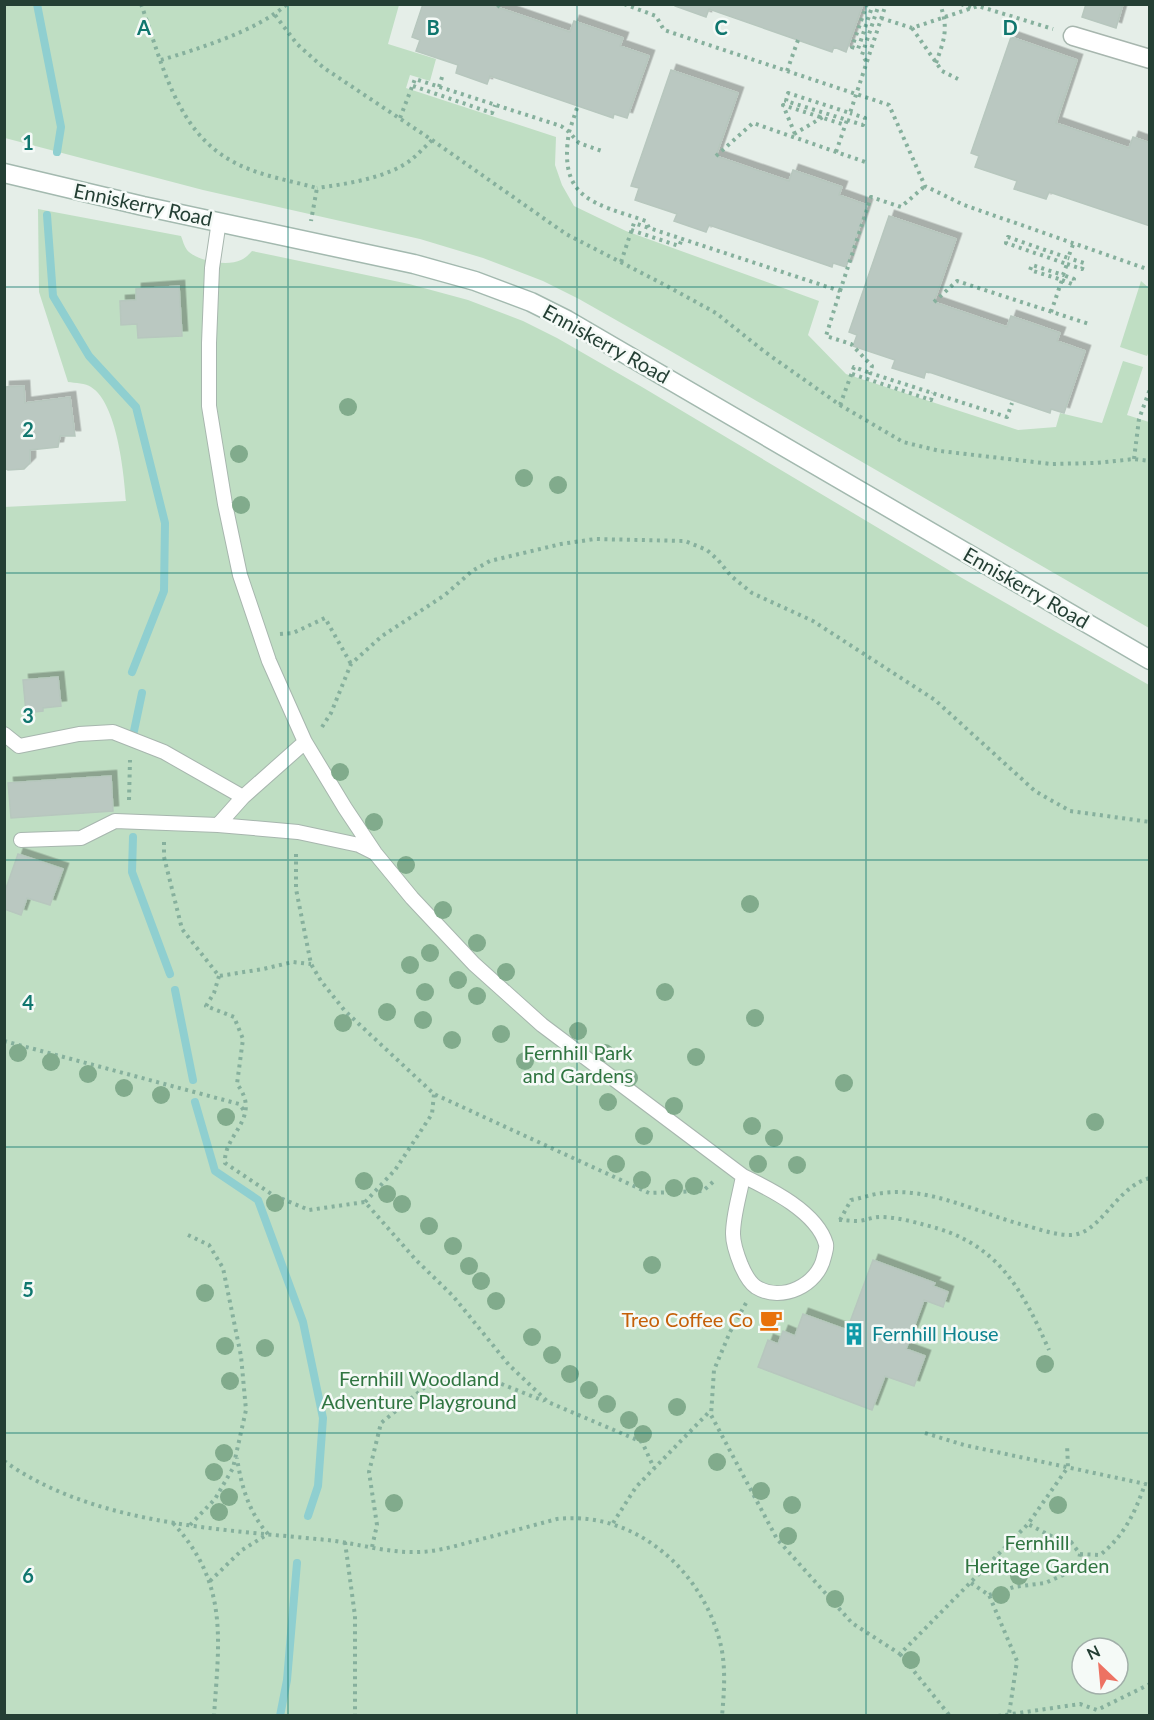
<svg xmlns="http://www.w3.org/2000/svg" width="1154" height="1720" viewBox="0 0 1154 1720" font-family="Lato,sans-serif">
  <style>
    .green { fill: #bfdec3; fill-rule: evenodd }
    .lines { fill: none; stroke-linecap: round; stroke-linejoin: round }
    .stream { stroke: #8fcfd0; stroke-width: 8 }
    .building { fill: #bac8c1; stroke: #b7c7be; stroke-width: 1.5; filter: url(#shadow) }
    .service-casing { stroke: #a7b6ae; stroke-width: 16 }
    .minor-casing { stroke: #a7b6ae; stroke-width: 21 }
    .secondary-casing { stroke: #a3b9af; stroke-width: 21 }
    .path { stroke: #86b09d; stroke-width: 4; stroke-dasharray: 3 4.5; stroke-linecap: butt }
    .service { stroke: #fff; stroke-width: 14 }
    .minor { stroke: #fff; stroke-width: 18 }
    .secondary { stroke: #fff; stroke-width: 18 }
    .tree { fill: #81ab8c }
    .grid { fill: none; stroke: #0f766e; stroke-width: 1.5; stroke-opacity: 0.55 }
    .labels { text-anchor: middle; stroke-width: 5; stroke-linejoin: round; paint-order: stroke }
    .street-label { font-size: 20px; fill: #243f34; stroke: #f5faf7 }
    .park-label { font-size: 20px; fill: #307541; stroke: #f5faf7 }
    .food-label { font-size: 20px; fill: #c56008; stroke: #f5faf7; text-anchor: end }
    .culture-label { font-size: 20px; fill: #0d838f; stroke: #f5faf7; text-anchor: start }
    .grid-label { font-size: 20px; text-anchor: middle; font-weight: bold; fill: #0f766e; stroke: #f5faf7; stroke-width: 5; stroke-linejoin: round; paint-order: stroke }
  </style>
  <defs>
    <filter id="shadow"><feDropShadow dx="5.5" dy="-5.5" stdDeviation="0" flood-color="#0004"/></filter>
  </defs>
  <rect width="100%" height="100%" fill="#e5eee8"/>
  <!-- green -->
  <path class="green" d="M4,5H399L388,44L436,59L430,81L410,75L406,88L556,137L555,165L562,185L574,206L626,231L819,301L808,335L846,374L1018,430L1056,427L1060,413L1102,423L1123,361L1143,367L1127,415L1149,422V628L667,349L579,299L543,281L483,258L420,239L203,190L5,138Z
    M38,209L181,236C183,241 184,246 187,250C197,261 227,267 241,260C246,258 249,254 252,251L409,284L468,300L523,321L557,338L642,387L962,578L1149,685V1715H5L4,507L126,501C124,473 117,403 91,387C86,383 75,383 68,382L39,292ZM1082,1648H1118V1684H1082Z
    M1141,281L1149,288L1150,349L1147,356L1120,347Z"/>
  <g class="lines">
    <!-- stream -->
    <path class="stream" d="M37,4L61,127L57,152
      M47,215L53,296L89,356L136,407L165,523L164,591L132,672
      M134,731L142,693
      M133,837L132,872L170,974
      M175,990L193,1080
      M195,1102L215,1171L258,1200L303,1322L323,1418L318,1486L308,1516
      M280,1716L287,1680L297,1563"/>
  </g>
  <!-- building -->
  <path class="building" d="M423,4H498L497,7L570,32L574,21L623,38L620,46L649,56L627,118L614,114L613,118L490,76L487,84L456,73L458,65L416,51L420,40L412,37Z
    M675,4H863L846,52L834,47L832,52L709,9L706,17L675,6Z
    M1086,4H1123L1116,28L1082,17Z
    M1011,37L1077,60L1056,123L1129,148L1133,137L1150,143V226L1049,192L1046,199L1014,189L1017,181L975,167L979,156L971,153Z
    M671,70L738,93L716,156L789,181L793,170L842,187L839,195L867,205L846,267L833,263L832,267L709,225L706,232L674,221L677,214L635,200L639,188L631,186Z
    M889,216L956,239L934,302L1007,327L1011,316L1060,333L1057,341L1085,351L1064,413L1051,409L1050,413L926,371L924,378L892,368L895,360L853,346L857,335L849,332Z
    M179,286L182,336L138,338L137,324L121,325L120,301L136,300V289Z
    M24,386L25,403L70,397L75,436H60L58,447L30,450V463L24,469L8,470L4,468V387Z
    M58,677L61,706L43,708V711L26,713L23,680Z
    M111,776L113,811L11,818L8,783Z
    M18,854L63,869L50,905L27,898L21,915L4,909V894Z
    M873,1260L935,1283L933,1286L948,1292L943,1307L924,1300L906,1349L925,1356L914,1386L885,1376L872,1410L758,1367L768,1340L778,1344L783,1331L795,1336L803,1314L847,1330Z"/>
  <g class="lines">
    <!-- service casing -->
    <g class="service-casing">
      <path id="service" d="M219,221L212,268L209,343V406L225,504L240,575L269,661L305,742L345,808L375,853L412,898L474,964L542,1025L743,1176C770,1189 817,1212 826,1244C827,1248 825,1252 824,1257C818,1285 782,1303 756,1287C750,1283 744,1272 741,1265C737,1255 733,1244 733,1234C733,1215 740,1194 743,1176
        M4,734L19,746L79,734L113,732L164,752L243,797
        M218,825L243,797L305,742
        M21,840L81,838L115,821L218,825L298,832L359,845L373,852"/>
    </g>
    <!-- minor casing -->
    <g class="minor-casing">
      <path id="minor" d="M1073,36L1150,59"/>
    </g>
    <!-- secondary casing -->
    <g class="secondary-casing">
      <path id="secondary" d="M4,173L143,206L414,264L475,281L531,302L567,320L1150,660"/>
    </g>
    <!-- path -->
    <path class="path" d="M141,4C161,59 175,129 230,160C255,175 288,180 317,188L311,221
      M624,4L656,16L664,30L889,105L925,186L964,205L1150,270
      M867,4L852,47L858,49L873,4
      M961,4L971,8
      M497,7L500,4
      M275,15L297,44L324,68L432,140C425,147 418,154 411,160C387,178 346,184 317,188
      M881,18L912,28L978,6L1053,29
      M912,28L942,71L958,79
      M161,60C198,49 259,30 287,4
      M866,61L862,55L879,4
      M936,63C944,40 949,29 940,4
      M787,71L798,40
      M413,86L492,113L495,105
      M439,87L442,77
      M577,108L569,132L579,143L602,151
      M400,118L415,79L561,126L569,132C558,199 593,203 646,221L649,228L840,291L826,336L851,344L872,366L870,373L1007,417L1012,403
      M847,120L863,125L865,118L850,113
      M794,134L823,117
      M795,134L783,105L845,125
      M432,140L566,234L665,285L716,313L765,352L840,405L903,442L940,451L1051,464L1096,463L1134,459L1150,461
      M836,152L847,120L786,101L788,93L850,113L886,4
      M716,156L753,123L868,163
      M631,230L679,246L682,239
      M621,262L634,223L649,228
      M1067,264L1082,269L1084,263L1068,258
      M1062,280L1072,284L1074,279L1063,275
      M840,291L871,197L901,207L925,186
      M934,302L957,281L1089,324
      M1051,312L1062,280L1030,270L1032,265L1063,275L1067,264L1006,243L1008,237L1068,258L1074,242
      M852,374L931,400L933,393
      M840,405L854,367L870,373
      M1134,459L1139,419L1150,389
      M280,634L293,633L325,618L351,664
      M322,727L331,713L351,664L382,636L445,595L472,571L490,561L561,544L595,539L685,541L707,550L718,560L731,576L752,593L813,621L935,700L1035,791L1070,811L1150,822
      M129,800L130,760
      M164,842V857L182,929L219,976L263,969L293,962L311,964
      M296,854V889L311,964L321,981L345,1011L434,1094L649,1193L703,1191L715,1180
      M219,976L214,993L206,1006L234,1017L243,1039L237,1084C263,1118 223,1134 225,1163L273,1195L309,1210L365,1202L416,1260L453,1296L509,1365L548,1402L642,1442L654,1468
      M4,1041L239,1104L246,1113
      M365,1202L395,1170L432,1114L434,1094
      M839,1220C845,1220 851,1221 857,1221C865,1221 872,1217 880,1217C895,1217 911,1221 925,1225C997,1242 1021,1287 1049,1350
      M840,1220L851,1200C862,1198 872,1194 883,1193C930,1187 976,1212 1020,1224C1036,1228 1053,1235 1070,1235C1101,1235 1115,1187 1150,1178
      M188,1235L209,1245L223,1268L241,1356L246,1410L233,1468L215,1499L190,1525
      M746,1303L730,1332L714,1370L711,1415L777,1539L852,1623L900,1654L1028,1524L1068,1467L1067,1444
      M925,1433L964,1445L1150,1485
      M4,1461C94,1525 220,1529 327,1540C356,1543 387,1553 416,1552C438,1552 458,1545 478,1540C505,1533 531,1526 557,1519C636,1510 704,1572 721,1646C726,1669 724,1693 722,1716
      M173,1523C229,1584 219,1640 214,1716
      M613,1523L636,1487L711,1410
      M345,1542L355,1616V1716
      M372,1547L377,1525L369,1472L381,1423L424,1388L479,1375L544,1401
      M1080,1554L1100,1555C1124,1536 1135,1513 1145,1484
      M210,1581L242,1550L268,1534C249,1513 241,1485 237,1458
      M971,1583L989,1595L1017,1661L1009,1714
      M989,1595L1014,1587L1045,1583L1077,1569L1080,1554L1071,1542L1053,1537L1028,1524
      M900,1654L950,1716
      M998,1716L1080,1704L1097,1710L1150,1684"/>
    <!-- service -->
    <use href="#service" class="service"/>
    <!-- minor -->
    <use href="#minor" class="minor"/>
    <!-- secondary -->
    <use href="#secondary" class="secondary"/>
  </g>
  <!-- trees -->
  <g class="tree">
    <circle cx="348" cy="407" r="9"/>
    <circle cx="239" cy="454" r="9"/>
    <circle cx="524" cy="478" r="9"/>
    <circle cx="558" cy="485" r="9"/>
    <circle cx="241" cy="505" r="9"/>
    <circle cx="340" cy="772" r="9"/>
    <circle cx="374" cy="822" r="9"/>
    <circle cx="406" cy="865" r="9"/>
    <circle cx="750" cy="904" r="9"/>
    <circle cx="443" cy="910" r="9"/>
    <circle cx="477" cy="943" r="9"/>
    <circle cx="430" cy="953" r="9"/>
    <circle cx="410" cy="965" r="9"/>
    <circle cx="506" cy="972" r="9"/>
    <circle cx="458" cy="980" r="9"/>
    <circle cx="425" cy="992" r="9"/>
    <circle cx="665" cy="992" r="9"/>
    <circle cx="477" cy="996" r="9"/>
    <circle cx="387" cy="1012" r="9"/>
    <circle cx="755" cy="1018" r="9"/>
    <circle cx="423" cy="1020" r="9"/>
    <circle cx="343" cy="1023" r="9"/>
    <circle cx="578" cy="1031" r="9"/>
    <circle cx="501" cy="1034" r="9"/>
    <circle cx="452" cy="1040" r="9"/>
    <circle cx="18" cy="1053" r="9"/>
    <circle cx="605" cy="1053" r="9"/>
    <circle cx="696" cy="1057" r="9"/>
    <circle cx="525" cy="1061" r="9"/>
    <circle cx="51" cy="1062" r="9"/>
    <circle cx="88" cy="1074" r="9"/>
    <circle cx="629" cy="1078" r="9"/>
    <circle cx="844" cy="1083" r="9"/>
    <circle cx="124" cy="1088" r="9"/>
    <circle cx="161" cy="1095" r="9"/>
    <circle cx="608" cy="1102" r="9"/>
    <circle cx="674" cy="1106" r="9"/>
    <circle cx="226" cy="1117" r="9"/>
    <circle cx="1095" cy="1122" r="9"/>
    <circle cx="752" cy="1126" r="9"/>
    <circle cx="644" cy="1136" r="9"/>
    <circle cx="774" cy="1138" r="9"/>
    <circle cx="616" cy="1164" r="9"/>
    <circle cx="758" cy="1164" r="9"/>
    <circle cx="797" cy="1165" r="9"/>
    <circle cx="642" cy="1180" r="9"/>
    <circle cx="364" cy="1181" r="9"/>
    <circle cx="694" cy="1186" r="9"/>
    <circle cx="674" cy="1188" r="9"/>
    <circle cx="387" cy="1194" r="9"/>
    <circle cx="275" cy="1203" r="9"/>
    <circle cx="402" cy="1204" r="9"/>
    <circle cx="429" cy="1226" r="9"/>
    <circle cx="453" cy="1246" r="9"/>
    <circle cx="652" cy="1265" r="9"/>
    <circle cx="469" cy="1266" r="9"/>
    <circle cx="481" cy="1281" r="9"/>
    <circle cx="205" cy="1293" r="9"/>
    <circle cx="496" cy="1301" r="9"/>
    <circle cx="532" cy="1337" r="9"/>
    <circle cx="225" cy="1346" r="9"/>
    <circle cx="265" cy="1348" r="9"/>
    <circle cx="552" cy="1355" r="9"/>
    <circle cx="1045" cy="1364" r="9"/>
    <circle cx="570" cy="1374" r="9"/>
    <circle cx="230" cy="1381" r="9"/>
    <circle cx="589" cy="1390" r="9"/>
    <circle cx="607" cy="1404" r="9"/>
    <circle cx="677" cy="1407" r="9"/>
    <circle cx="629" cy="1420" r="9"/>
    <circle cx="643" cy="1434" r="9"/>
    <circle cx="224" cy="1453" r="9"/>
    <circle cx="717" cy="1462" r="9"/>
    <circle cx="214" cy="1472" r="9"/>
    <circle cx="761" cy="1491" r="9"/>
    <circle cx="229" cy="1497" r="9"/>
    <circle cx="394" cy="1503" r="9"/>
    <circle cx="792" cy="1505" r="9"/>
    <circle cx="1058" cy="1505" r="9"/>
    <circle cx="219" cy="1512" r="9"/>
    <circle cx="788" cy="1536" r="9"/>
    <circle cx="1019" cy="1576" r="9"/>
    <circle cx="1001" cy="1595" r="9"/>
    <circle cx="835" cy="1599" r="9"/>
    <circle cx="911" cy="1660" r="9"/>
  </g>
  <!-- grid -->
  <path class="grid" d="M288,4V1716M577,4V1716M866,4V1716M4,287H1150M4,573H1150M4,860H1150M4,1147H1150M4,1433H1150"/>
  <!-- icons -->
  <defs>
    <g id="cafe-bare" transform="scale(1.8)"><path d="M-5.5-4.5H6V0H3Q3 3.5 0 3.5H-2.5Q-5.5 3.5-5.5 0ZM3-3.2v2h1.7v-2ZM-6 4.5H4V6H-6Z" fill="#e8710a" stroke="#f5faf7" stroke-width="2.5" paint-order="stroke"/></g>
    <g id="building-bare" transform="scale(1.8)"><path d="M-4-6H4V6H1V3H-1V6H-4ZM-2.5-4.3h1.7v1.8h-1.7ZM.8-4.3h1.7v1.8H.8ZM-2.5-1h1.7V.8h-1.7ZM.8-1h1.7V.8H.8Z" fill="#0f9aa8" stroke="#f5faf7" stroke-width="2.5" paint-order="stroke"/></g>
  </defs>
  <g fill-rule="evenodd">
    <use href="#cafe-bare" x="771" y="1320"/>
    <use href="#building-bare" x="854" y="1334"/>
  </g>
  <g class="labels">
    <!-- street labels -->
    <g class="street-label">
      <text transform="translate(143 205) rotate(12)" y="7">Enniskerry Road</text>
      <text transform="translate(606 344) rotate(29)" y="7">Enniskerry Road</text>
      <text transform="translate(1026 588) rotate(30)" y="7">Enniskerry Road</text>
    </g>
    <!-- park labels -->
    <g class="park-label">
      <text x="578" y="1060">Fernhill Park<tspan x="578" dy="23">and Gardens</tspan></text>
      <text x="419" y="1386">Fernhill Woodland<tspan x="419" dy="23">Adventure Playground</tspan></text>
      <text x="1037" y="1550">Fernhill<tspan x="1037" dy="23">Heritage Garden</tspan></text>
    </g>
    <!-- food labels -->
    <g class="food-label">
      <text x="753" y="1327">Treo Coffee Co</text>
    </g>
    <!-- culture labels -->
    <g class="culture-label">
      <text x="872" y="1341">Fernhill House</text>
    </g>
  </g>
  <g class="grid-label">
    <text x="144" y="35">A</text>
    <text x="433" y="35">B</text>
    <text x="721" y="35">C</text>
    <text x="1010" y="35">D</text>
    <text x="28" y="150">1</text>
    <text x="28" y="437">2</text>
    <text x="28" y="723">3</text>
    <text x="28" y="1010">4</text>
    <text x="28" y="1297">5</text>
    <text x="28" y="1583">6</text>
  </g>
  <!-- border -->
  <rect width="1154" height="1720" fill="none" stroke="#243f34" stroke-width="12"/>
  <!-- north arrow -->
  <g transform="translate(1100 1666) rotate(334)"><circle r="28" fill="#f5faf7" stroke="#a1afa9" stroke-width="1.5"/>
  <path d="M0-4.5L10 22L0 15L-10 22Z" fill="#ed7263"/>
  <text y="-9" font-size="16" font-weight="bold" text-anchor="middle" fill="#243f34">N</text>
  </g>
</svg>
